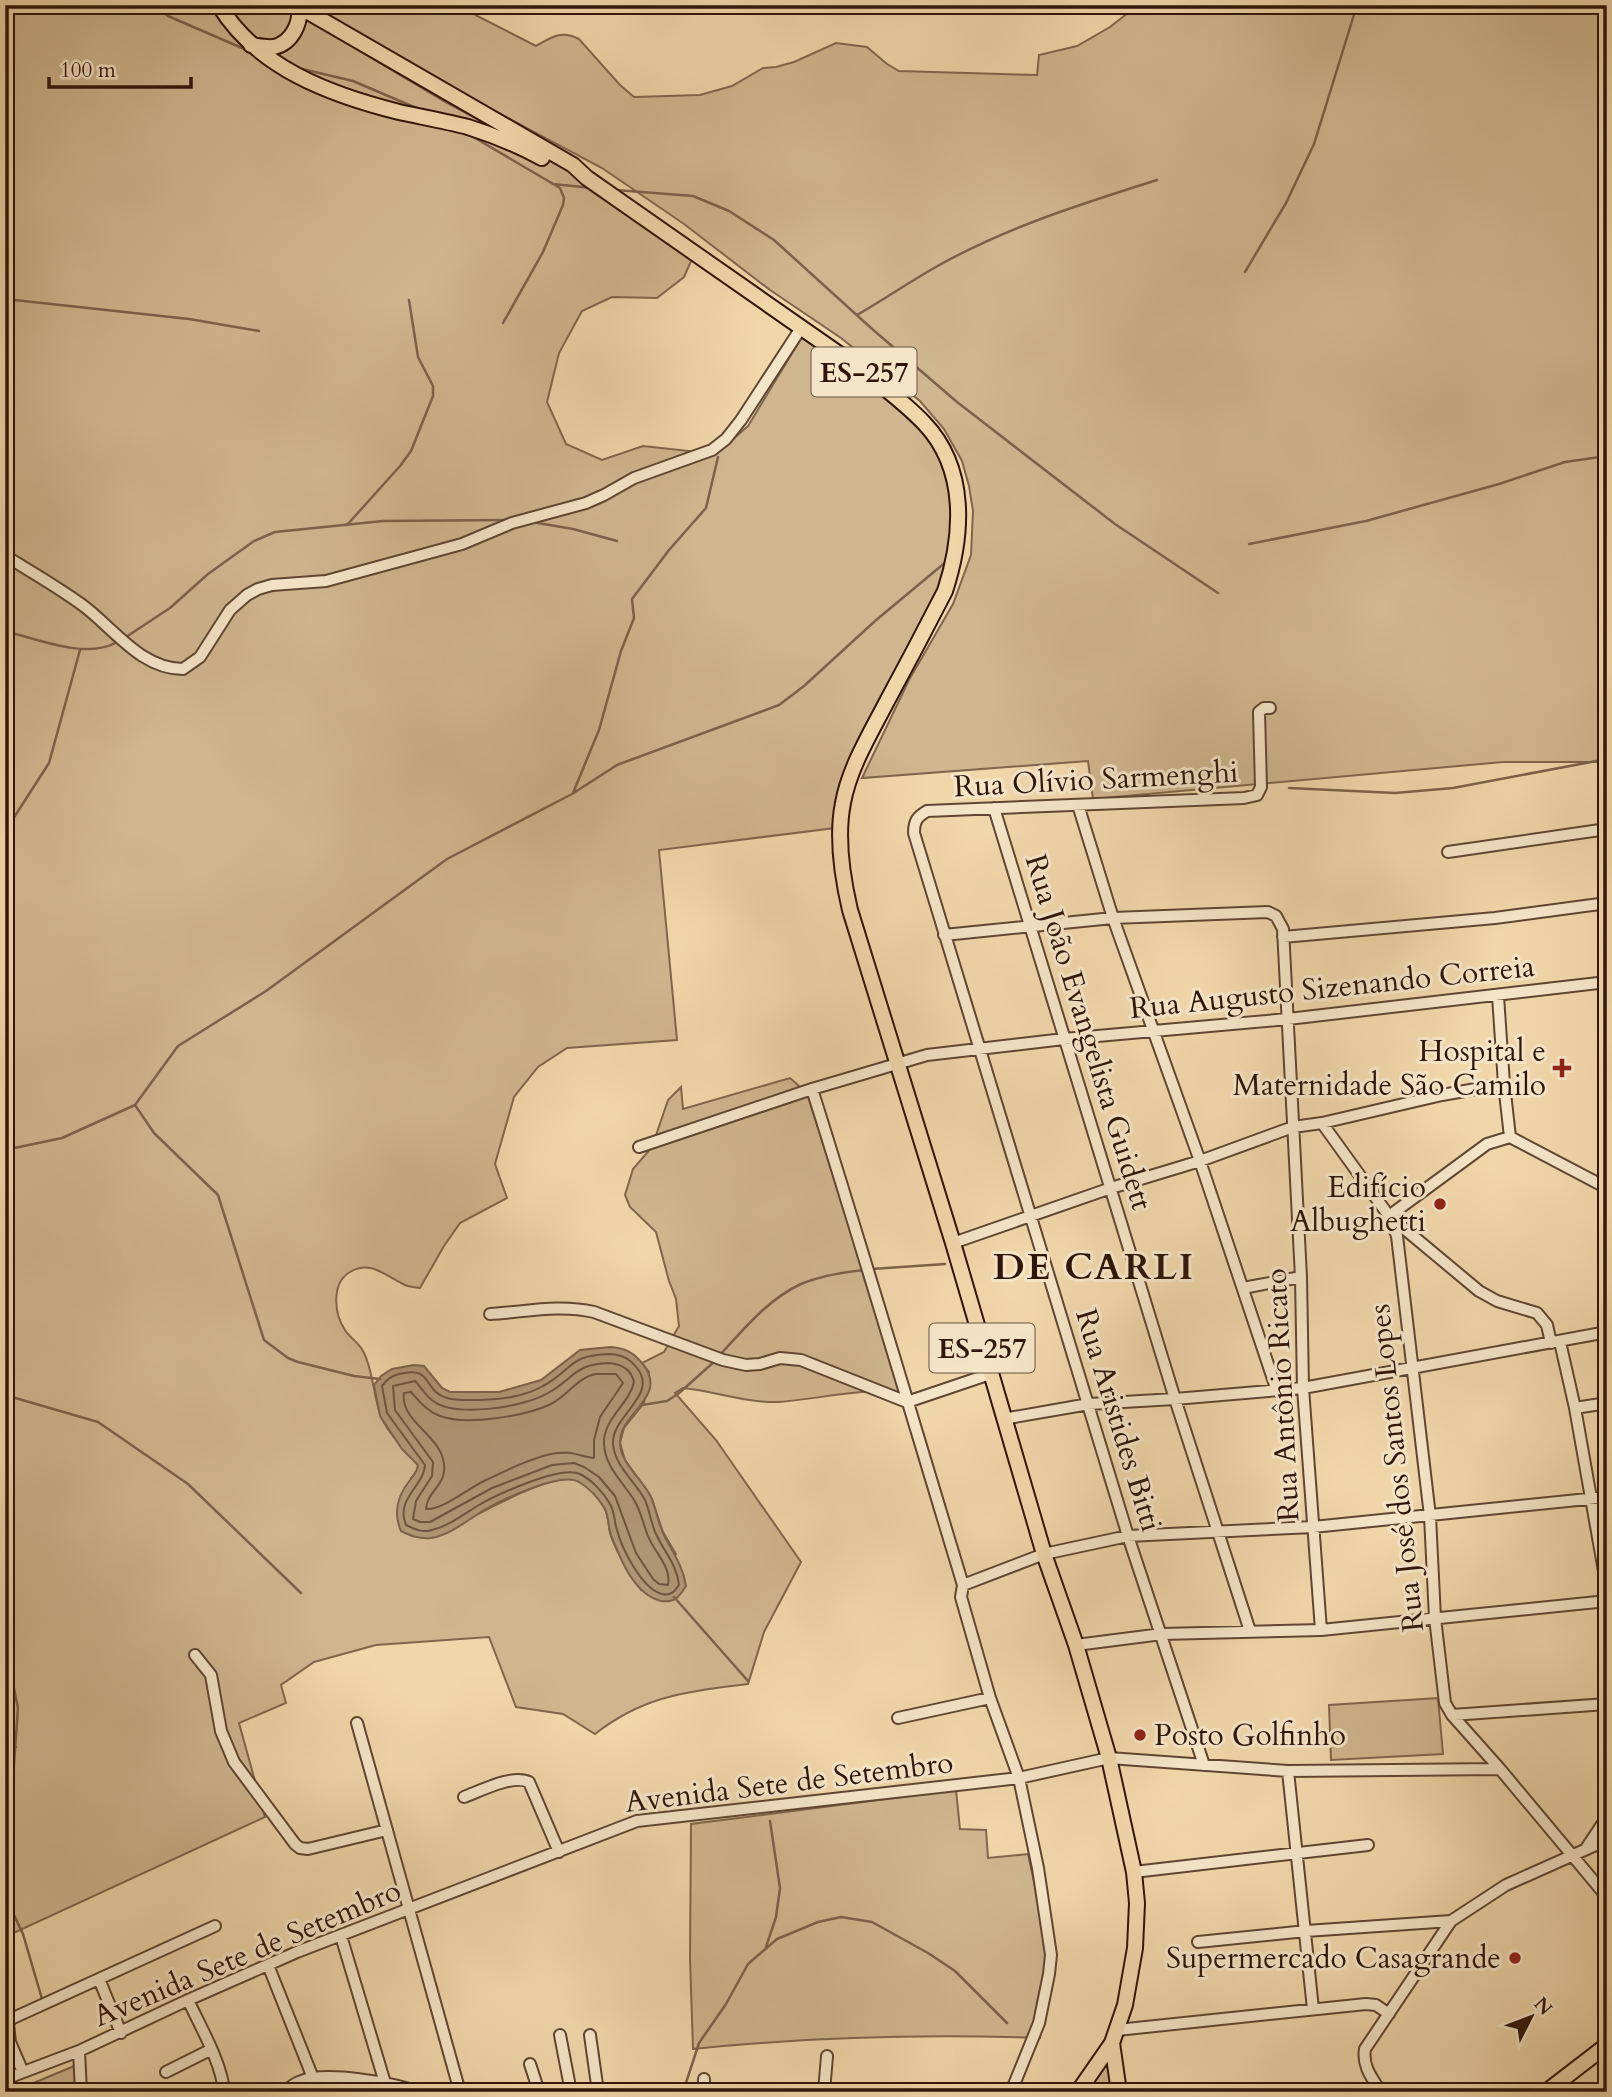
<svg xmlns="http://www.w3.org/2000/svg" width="1612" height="2097" viewBox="0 0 1612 2097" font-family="Cardo,serif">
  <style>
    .green { fill: #cfb68f; stroke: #7f664c; stroke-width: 2 }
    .water { fill: #ae9574; stroke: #7b624a; stroke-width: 2 }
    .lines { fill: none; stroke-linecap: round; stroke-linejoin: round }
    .shore { stroke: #6e553f; stroke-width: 2 }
    .stream { stroke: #7b624a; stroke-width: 2.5 }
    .minor-casing { stroke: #5f4632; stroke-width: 14 }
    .major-casing { stroke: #2f150a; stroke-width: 18 }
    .minor { stroke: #f5e5c8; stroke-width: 10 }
    .major { stroke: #f0d7aa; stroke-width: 14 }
    .poi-dot { fill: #8f2418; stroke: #f5e5c8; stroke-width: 2.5 }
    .labels { text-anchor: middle; stroke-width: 6; stroke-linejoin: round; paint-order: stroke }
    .shield { fill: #f5e5c8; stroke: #6a5343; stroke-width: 2 }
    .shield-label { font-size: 28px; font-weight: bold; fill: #2f150a }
    .street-label { font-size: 30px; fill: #2f150a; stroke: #f5e5c8 }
    .poi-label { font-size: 30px; fill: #2f150a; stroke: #f5e5c8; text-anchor: end }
    .district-label { font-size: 37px; font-weight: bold; letter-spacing: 2px; fill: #2f150a; stroke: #f5e5c8 }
  </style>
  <rect width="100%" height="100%" fill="#f0d7aa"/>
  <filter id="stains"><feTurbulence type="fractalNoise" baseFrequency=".00286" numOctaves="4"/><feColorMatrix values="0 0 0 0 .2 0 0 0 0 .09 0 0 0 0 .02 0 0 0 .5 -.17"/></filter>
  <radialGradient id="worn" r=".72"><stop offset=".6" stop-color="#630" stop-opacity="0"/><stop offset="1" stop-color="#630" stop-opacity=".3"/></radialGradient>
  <!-- green -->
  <path class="green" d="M5,5H283L445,102L594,181L695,252L684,277L657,298L612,297L582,311L559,353L547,402L566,444L602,460L643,446L716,454L748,426L805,332L832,350L933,438L954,490L949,570L895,673L835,828L659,850L677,1040L567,1048L538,1067L514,1097L495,1164L507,1198L460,1223L444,1246L420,1288C415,1287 409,1287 405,1285C387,1277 370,1259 350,1272C331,1283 334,1314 345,1330C350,1338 359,1343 363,1351C373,1369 373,1394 380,1413C386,1433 406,1449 418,1465V1471L411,1478L434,1537C461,1524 546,1474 572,1479C585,1482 598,1497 604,1507C609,1516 608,1524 610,1533C616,1553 630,1574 641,1590L676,1554L663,1532L651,1497L625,1460L620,1443L624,1428L644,1403L649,1372L642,1363L664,1352L679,1326L676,1299L669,1281L656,1232L630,1207L625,1195L633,1169L652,1147L668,1100L681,1087L683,1109L790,1078L807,1093L902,1392C860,1388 820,1399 778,1402C745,1403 715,1391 683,1388L675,1393L716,1440L801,1562L764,1632L748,1684C687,1692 645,1695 595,1734L563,1714L516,1707L489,1637L376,1645L314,1662L281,1685L286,1703L239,1723L265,1817L5,1937Z
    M312,5H456L536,46C552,37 561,30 579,39L620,85L634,97L700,95L732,86L763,68L776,67L794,62L836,43L867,47L887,64L899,71L1037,75L1039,55L1077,46L1110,27L1138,5H1607V762H1503L1093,799L1088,761L862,778L909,680L953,604L971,555L973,511L969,486L962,461L944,429L920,401L841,338L770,290L684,224L602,168L453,89Z
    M1438,1698L1443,1754L1331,1760L1329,1705Z
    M956,1790L960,1829L986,1830L988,1858L1028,1854L1048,1947L1040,2038C925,2034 809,2037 693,2049L690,1959L691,1824Z
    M1112,2050L1115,2092H1085L1100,2073Z
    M79,2064L80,2092H12Z"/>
  <!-- water -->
  <path class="water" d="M610,1347C624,1348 632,1351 642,1363C670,1397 620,1412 620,1442C620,1464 643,1479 651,1497C656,1509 658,1522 663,1533C672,1552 683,1565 686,1586C679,1597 675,1603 661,1601C634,1595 620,1558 611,1535C608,1526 609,1518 605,1509C599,1499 589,1488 579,1482C561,1471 502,1500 484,1510C468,1520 450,1535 431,1538C419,1539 411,1536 401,1531C393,1513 398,1495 410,1480C414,1474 417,1473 418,1465L402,1449L380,1416L374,1385L381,1376L392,1369L414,1365L424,1366L442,1388L450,1392H499L541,1380L580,1350Z"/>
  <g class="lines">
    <!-- shore -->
    <path class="shore" d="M610,1354C622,1355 629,1358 637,1368C659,1395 611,1416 613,1444C615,1467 635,1481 645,1500C650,1511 651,1525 657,1536C665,1553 677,1565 679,1585C674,1592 671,1596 662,1594C642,1589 622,1549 617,1530C614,1521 615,1513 610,1504C604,1493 592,1480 580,1474C561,1465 498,1494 479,1505C464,1514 449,1526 432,1530C422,1533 414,1529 406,1525C395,1499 424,1486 425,1465L387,1413L382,1386C386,1380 391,1376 399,1374C434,1365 422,1391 447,1398C457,1401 470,1400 480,1400C500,1400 526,1396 543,1386C574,1369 568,1355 610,1354Z
      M609,1363C621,1364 631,1369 634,1382C629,1405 603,1418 604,1444C605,1467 623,1482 634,1500C641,1511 643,1524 648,1536C654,1552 672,1567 668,1585L659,1584L653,1579L636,1553L615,1496L599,1477L584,1467L574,1463L552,1465L492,1488L430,1522H420L413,1519L416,1501L432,1476L433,1462L395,1410L393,1386L415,1381C421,1387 426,1396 433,1401C456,1418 525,1407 548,1393C575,1378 574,1364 609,1363Z
      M596,1374H616L623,1383L600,1417L594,1440V1458C579,1456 570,1450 551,1454C529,1459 505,1471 484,1481C469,1488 441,1511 426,1509C427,1490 450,1484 443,1459C437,1434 400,1420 404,1393L411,1392C420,1402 427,1411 440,1416C466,1426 526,1416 551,1404C567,1396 578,1377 596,1374Z"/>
    <!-- stream -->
    <path class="stream" d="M155,5L168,16L249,51
      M298,68L353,81L421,110
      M470,135L560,188L564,198L563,205L543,252L503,323
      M553,184L592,188
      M616,190L693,196L729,211L774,240L871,328L957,402L1115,524L1218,593
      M1245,272L1286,203L1314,144L1357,5
      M5,299L189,319L259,331
      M857,315C883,300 908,283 934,268C1004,228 1081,204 1157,180
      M532,522L573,529L617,541
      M347,525L400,466L411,451L433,396V386L418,357L409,300
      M1249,544L1366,521L1499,484L1565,462L1607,456
      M5,631C37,639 87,660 117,642
      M126,637L170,608L208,574L254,541L275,532L383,521L508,520
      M1289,788L1395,793L1453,788L1607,759
      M573,793L599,730L621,651L634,618L632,599L669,550L706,508L718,457
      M5,823L13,819L49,763L80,650
      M135,1105L154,1133L218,1195L264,1340L288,1358L298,1362L354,1376L380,1379
      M5,1150L62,1138L135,1105L178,1046L266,991L447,859L572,794L617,765L779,705L804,686L875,621L947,561
      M872,1269L945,1264
      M719,1356C743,1330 768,1299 801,1284C820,1276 844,1272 865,1270
      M5,1395L98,1422L188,1484L301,1593
      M642,1405L667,1401L678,1394L715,1361
      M674,1597L748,1681
      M5,1645L18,1708L10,1819L5,1845
      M5,1750L16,1747
      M5,1896L23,1934L42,1999
      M766,1947L776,1917L780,1888L770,1821
      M683,2092L699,2043L726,2004L748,1964L777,1939L818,1922L841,1917L872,1922L928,1953L955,1971L1007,2023"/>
    <!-- minor casing -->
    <g class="minor-casing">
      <path id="minor" d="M12,560C35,574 59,588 81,604C113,627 140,669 183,669L200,657L230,610L247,595L258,589L272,585L326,581L462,544L512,523L586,503L604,495L634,478L712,450L726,439L741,420L801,328
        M1078,805L1113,918L1200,1161L1277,1391
        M994,808L1175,1399L1250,1631
        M1448,852L1607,829
        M944,935L1113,918L1268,912L1276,916L1283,929L1301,1277L1303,1388L1321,1630
        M1283,937L1495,918L1607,903
        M1498,996L1504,1084L1510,1137
        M812,1089C864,1254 913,1420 963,1585
        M1322,1123L1389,1216L1479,1291L1497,1301L1537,1313L1547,1325L1551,1343
        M639,1147L812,1089L927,1055L1064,1039L1288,1019L1607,982
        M1607,1188L1510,1137L1487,1144L1389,1216L1397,1236L1430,1516L1435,1618L1445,1703L1452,1715L1500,1769L1607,1897
        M953,1243L1111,1188L1200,1161L1293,1127L1322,1123L1442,1095L1504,1084
        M1243,1288L1301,1277
        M490,1314C526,1312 558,1304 594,1312L723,1360L746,1365L760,1364L780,1358L801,1360L907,1402L990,1374
        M1560,1342L1575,1408L1607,1588
        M1575,1408L1607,1403
        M1003,1419L1089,1404L1175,1399L1303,1388L1607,1332
        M1076,1645L1162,1634L1321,1630L1607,1601
        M195,1655L211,1675L221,1731L234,1762L295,1844L300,1848L308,1849L387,1830
        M1452,1715L1607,1704
        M898,1718L990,1698
        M357,1723L460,2092
        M1204,1765L1128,1536L914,833C914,821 917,817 927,811L1244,798L1257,795L1261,787L1259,712L1264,708H1270
        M1288,1771L1313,2009
        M464,1797C480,1791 513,1774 529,1782L559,1852
        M1587,1847L1607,1817
        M1134,1872L1368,1845
        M341,1936L385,2083
        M1198,1942L1306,1931L1451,1921
        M268,1965L313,2078
        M99,1979L121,2033
        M188,2000C200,2026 222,2063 224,2092
        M1117,2030L1366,2004L1376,2005L1389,2014
        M560,2035L571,2092
        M590,2035L598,2092
        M79,2051L81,2092
        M530,2064L539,2092
        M22,2070L10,2042L8,2024L11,2019L215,1926
        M166,2072L210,2050
        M5,2079L79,2051L188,2000L297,1952L637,1821L1019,1778L1109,1758L1288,1771L1500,1769
        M704,2079V2092
        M285,2092C289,2088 294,2084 299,2082C325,2070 393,2083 419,2092
        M824,2092L827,2056
        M1011,2092L1039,2023L1049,1974L1051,1955L1038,1868L1019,1778L990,1698L961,1597L963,1585L1044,1554L1128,1536L1313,1527L1607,1497
        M1381,2092C1372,2078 1362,2066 1365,2049L1451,1921L1506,1885L1607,1840"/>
    </g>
    <!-- major casing -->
    <g class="major-casing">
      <path id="major" d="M219,5C257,68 331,95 399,112C422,117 445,121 468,127C493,135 518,145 542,158
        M296,5L573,165L587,178L862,370C883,387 905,403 924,423C968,469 963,536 945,591C925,630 905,668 885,705C869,736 849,769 843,803C836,838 842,876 850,910L953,1243L1044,1554L1076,1645L1109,1758L1134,1872L1137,1903L1135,1948L1125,2005L1112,2043L1078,2092
        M251,45C258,46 267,48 274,47C292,43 301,23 299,7
        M1112,2043L1119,2092
        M1546,2092L1607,2045"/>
    </g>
    <!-- minor -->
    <use href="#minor" class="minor"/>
    <!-- major -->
    <use href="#major" class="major"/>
  </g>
  <!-- markers -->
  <g class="poi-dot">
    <path d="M1558.5 1057.5h7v7h7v7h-7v7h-7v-7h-7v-7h7z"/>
    <circle cx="1440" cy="1204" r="7"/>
    <circle cx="1140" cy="1735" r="7"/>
    <circle cx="1515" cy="1958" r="7"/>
  </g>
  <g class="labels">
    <!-- shield labels -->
    <g class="shield">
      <rect x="811.5" y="347.5" width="105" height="49" rx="5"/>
      <rect x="929.5" y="1323.5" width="105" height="49" rx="5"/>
    </g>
    <g class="shield-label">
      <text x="864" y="382">ES-257</text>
      <text x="982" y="1358">ES-257</text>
    </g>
    <!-- street labels -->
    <g class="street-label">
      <text transform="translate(1096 779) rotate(-3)" y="10">Rua Olívio Sarmenghi</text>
      <text transform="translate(1332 987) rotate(-6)" y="10">Rua Augusto Sizenando Correia</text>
      <text transform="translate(1089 1032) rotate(73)" y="10">Rua João Evangelista Guidett</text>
      <text transform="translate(1282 1395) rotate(-93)" y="10">Rua Antônio Ricato</text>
      <text transform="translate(1119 1420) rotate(73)" y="10">Rua Aristides Bitti</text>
      <text transform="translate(1396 1468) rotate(-96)" y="10">Rua José dos Santos Lopes</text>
      <text transform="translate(789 1782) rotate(-7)" y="10">Avenida Sete de Setembro</text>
      <text transform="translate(247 1953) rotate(-23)" y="10">Avenida Sete de Setembro</text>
    </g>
    <!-- poi labels -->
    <g class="poi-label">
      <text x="1546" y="1061">Hospital e<tspan x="1546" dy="34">Maternidade São Camilo</tspan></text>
      <text x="1426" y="1197">Edifício<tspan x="1426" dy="34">Albughetti</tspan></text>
      <text x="1154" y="1745" text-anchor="start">Posto Golfinho</text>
      <text x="1501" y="1968">Supermercado Casagrande</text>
    </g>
    <!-- district labels -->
    <g class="district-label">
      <text x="1094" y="1279">DE CARLI</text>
    </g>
  </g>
  <!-- margin -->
  <rect width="1612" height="2097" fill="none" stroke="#f0d7aa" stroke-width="28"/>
  <rect x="7" y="7" width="1598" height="2083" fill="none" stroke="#2f150a" stroke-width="3.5"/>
  <rect x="14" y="14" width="1584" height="2069" fill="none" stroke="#2f150a" stroke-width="2"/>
  <!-- north arrow -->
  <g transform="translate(1531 2017) rotate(48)" stroke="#f5e5c8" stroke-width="5" paint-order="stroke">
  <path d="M0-5L12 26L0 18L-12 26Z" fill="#2f150a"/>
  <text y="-10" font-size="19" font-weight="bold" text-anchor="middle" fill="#2f150a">N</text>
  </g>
  <!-- scale -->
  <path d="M49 77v10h142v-10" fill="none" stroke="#2f150a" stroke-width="3.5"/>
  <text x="60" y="77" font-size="21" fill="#2f150a" stroke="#f5e5c8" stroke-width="5" paint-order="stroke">100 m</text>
  <rect width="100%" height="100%" filter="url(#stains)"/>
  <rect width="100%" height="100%" fill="url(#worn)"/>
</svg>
